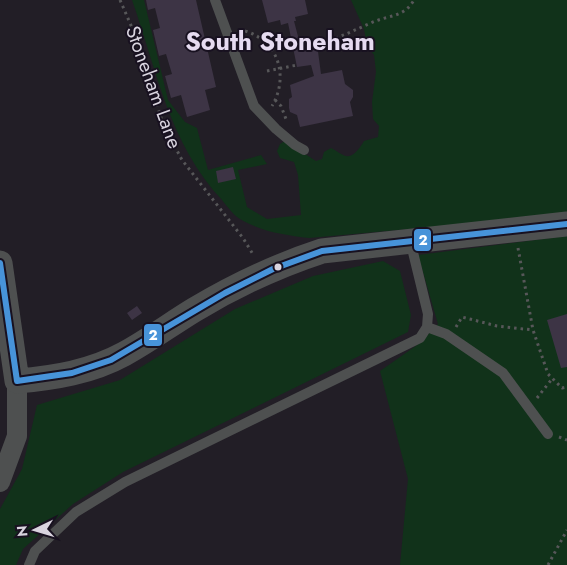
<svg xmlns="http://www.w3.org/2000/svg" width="567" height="565" viewBox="0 0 567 565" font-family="Jost,sans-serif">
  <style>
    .green { fill: #11321a }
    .building { fill: #3d3445 }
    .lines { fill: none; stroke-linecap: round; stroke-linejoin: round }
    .path { stroke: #575759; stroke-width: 3; stroke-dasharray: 2.5 4; stroke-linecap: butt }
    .service { stroke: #4e5050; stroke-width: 10 }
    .minor { stroke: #4e5050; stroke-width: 20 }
    .tertiary { stroke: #4e5050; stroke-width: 25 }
    .bus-1-casing { stroke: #181120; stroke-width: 10 }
    .bus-1 { stroke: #4793d9; stroke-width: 6 }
    .bus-dot { fill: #d9d4df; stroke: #181120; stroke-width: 2 }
    .labels { text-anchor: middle; stroke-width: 4; stroke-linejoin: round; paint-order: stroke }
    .street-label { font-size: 20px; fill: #d9d4df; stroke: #181120 }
    .district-label { font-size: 25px; font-weight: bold; fill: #e6dbf1; stroke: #181120 }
    .line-badge { stroke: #181120; stroke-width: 2 }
    .badge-label { font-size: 14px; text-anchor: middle; font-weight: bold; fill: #fff }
  </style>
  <rect width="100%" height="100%" fill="#221e26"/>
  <!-- green -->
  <path class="green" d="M132,0H144L168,100L185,122L197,128L208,170L261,155L267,164L238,170L247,207L267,219L301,215L298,175L294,162L280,158L277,151L280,144L285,141L316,161L322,159L324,152L331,148C336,150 341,155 346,156C354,158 361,146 364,141L378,137L379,126L373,119L372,102L376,72L374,55L367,46L364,29L351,0H567V215L309,238C285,235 262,232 240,219C233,215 227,206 222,200C169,143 157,71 132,0Z
    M567,236V565H400L408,479L380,371L420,343L438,324L418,255Z
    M383,261L400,271L411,315L408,332L123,472L73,504L23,549L16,565H0V509L22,469L37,405L120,380L235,309L313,276Z"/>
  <!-- building -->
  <path class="building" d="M146,0H196L216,87L205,90L210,110L187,117L181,95L171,98L165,76L172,74L166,54L159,56L153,30L160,28L155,8L148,10Z
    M262,0H305L308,14L295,17L296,21H294L301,48L317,44L321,74L342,70L345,84L353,90V97L350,102L353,116L300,127L297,115L290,112L289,108V99L292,97L290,85L314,76L311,65L297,67L288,23L281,25L280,20L268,23Z
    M233,167L236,179L218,183L216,171Z
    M137,306L142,313L132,320L127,313Z
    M567,314V367L561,368L547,320Z"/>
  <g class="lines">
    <!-- path -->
    <path class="path" d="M120,0L136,37L163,124L182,160L243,238L254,256
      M245,31C279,41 289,77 272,106
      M317,44C336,39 353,31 371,23C387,15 404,18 414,0
      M267,71L297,65
      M275,100L281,106L286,119
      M518,248L533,330L548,374L562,388L567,387
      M456,327L462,317L497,326L533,330
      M537,398L552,379
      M559,437L567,440
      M548,565L567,530"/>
    <!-- service -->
    <path class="service" d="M215,0L254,106L276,129L295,145L304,150
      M427,327L446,334L503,373L548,434
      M29,565L35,551L76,512L125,482L420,338L427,327L428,314L410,240"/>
    <!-- minor -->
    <path class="minor" d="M0,482L17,436V381"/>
    <!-- tertiary -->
    <path class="tertiary" d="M0,263L17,381C54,378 91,372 124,354C148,341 171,324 194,310C234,286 279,265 322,251L567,224"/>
    <!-- bus-1 casing -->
    <g class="bus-1-casing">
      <path id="bus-1" d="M0,263L17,381
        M17,381L72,373L111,360L225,293L273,269L322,251L567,224"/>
    </g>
    <!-- bus-1 -->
    <use href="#bus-1" class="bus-1"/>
  </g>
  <!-- markers -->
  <circle class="bus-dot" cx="278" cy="267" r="4.5"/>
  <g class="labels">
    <!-- street labels -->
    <g class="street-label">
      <text transform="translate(154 87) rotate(70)" y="7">Stoneham Lane</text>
    </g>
    <!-- district labels -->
    <g class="district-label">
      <text x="280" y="50">South Stoneham</text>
    </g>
  </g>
  <g class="line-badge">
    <rect x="413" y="228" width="19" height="24" rx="5" fill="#4793d9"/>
    <rect x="143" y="323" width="20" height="24" rx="5" fill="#4793d9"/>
  </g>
  <g class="badge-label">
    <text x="423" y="245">2</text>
    <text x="153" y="340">2</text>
  </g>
  <!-- north arrow -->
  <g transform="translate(35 530) rotate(265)" stroke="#181120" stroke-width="4" paint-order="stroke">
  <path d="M0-4L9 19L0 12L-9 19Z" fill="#d9d4df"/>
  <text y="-8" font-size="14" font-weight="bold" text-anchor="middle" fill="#d9d4df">N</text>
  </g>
</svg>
